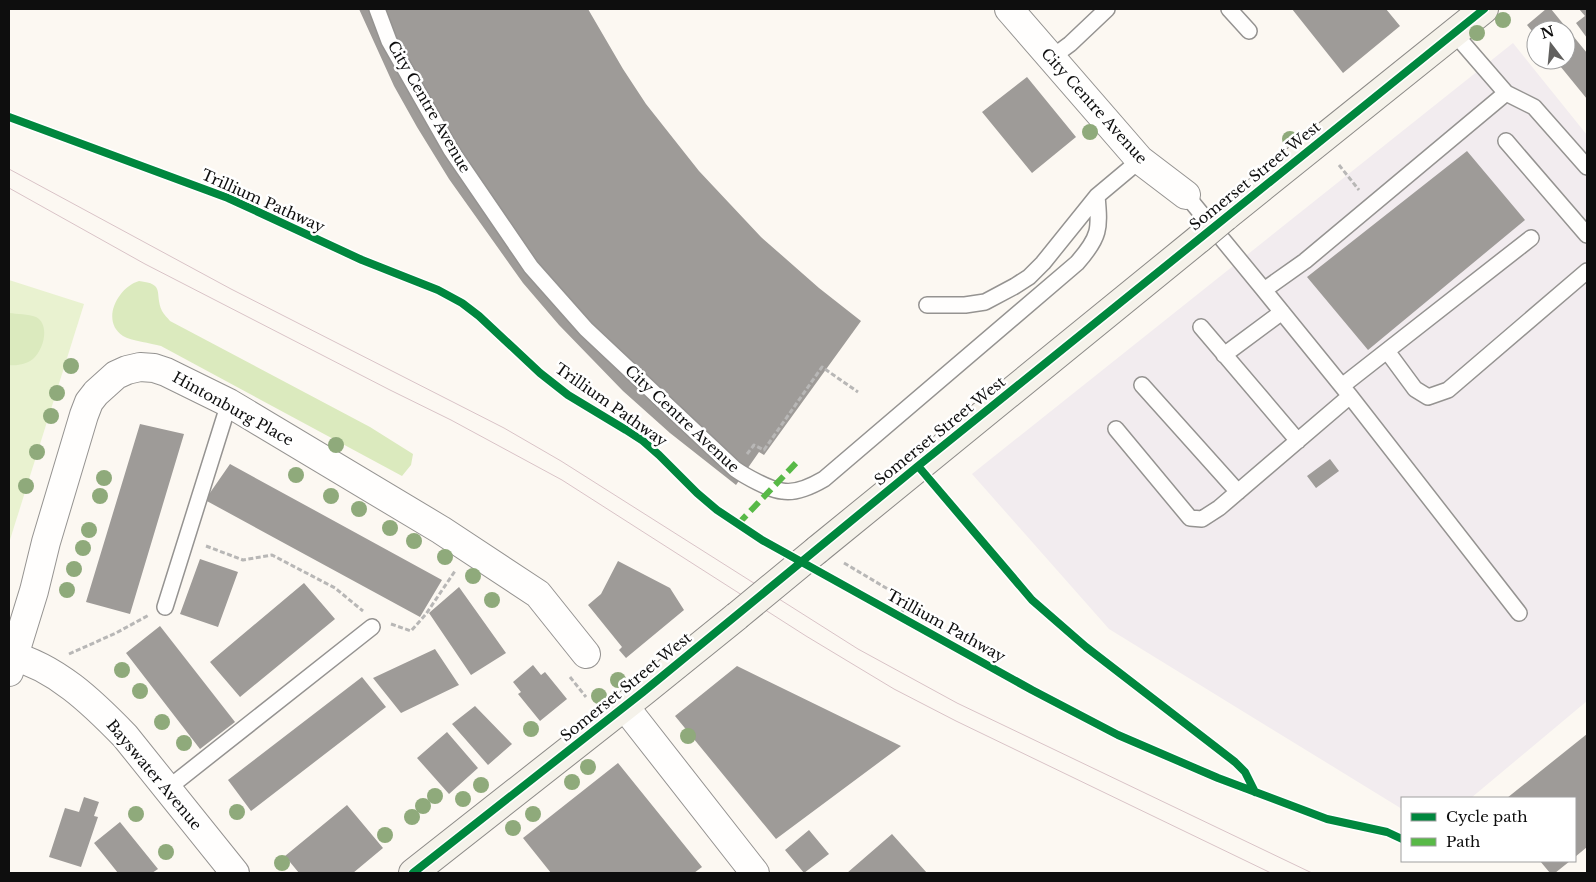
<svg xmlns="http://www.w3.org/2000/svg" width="1596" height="882" viewBox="0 0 1596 882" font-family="'Libre Baskerville',serif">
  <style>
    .industrial { fill: #f2ecef }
    .green { fill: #e9f2d0 }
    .forest { fill: #dbeabe }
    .building { fill: #9e9b98 }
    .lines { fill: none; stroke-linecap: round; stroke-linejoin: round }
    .service-casing { stroke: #959391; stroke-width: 18 }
    .minor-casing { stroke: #959391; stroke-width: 30 }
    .tertiary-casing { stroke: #959391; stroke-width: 30 }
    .secondary-casing { stroke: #8c8a87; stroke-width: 30 }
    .path { stroke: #b8b7b6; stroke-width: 3; stroke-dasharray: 5 2.5; stroke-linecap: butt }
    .service { stroke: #fffefd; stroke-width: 15 }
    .minor { stroke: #fffefd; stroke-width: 28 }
    .tertiary { stroke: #fffefd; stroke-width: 28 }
    .secondary { stroke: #f5f2ea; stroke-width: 28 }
    .tram { stroke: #d9c3c7; stroke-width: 1 }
    .secondary-bridge-casing { stroke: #8c8a87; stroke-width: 30; stroke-linecap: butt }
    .secondary-bridge { stroke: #f5f2ea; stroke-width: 28 }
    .quiet { stroke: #58b947; stroke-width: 6; stroke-dasharray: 12 6; stroke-linecap: butt }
    .cycleway-casing { stroke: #fff; stroke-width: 11 }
    .cycleway { stroke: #00873e; stroke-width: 8 }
    .tree { fill: #8faa7b }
    .labels { text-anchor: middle; stroke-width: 5; stroke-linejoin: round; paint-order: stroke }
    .street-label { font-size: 15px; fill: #0e0e0e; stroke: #fff }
  </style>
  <rect width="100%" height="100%" fill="#fcf8f2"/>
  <!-- industrial -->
  <path class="industrial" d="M1513,43L1587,135V701L1471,798H1402V809L1109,629L972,474Z"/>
  <!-- green -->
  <path class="green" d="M9,280L84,304L9,543Z"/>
  <!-- forest -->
  <path class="forest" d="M139,281C166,284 154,293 162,311C164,315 168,318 170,321L370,427L413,454L411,465L402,476L161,346C151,343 131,341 123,336C100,321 118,287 139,281Z
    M9,313C17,314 28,314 36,317C50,324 44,349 34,358C28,364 17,366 9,365Z"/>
  <!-- building -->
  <path class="building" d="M359,9H588L623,69L646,104L699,171L761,237L819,288L861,321L764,455L759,452L736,485L670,433L623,391L559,325L523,283L449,179L417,127L394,86Z
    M1292,9H1386L1400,26L1343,73Z
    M1546,9H1551L1587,53V99L1556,61L1551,65L1547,60H1566V30H1536V36L1527,25Z
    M1579,9H1587V38L1576,23L1585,16Z
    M1027,77L1076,137L1032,173L982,112Z
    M1467,151L1525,220L1368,350L1307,277Z
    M140,424L184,434L130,614L86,602Z
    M1330,459L1339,471L1316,488L1307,476Z
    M230,464L442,580L420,617L205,500Z
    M200,559L238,572L218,627L180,614Z
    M618,561L670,588L684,610L626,658L619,650L622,647L588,605L601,594Z
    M304,583L335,619L240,697L210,662Z
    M459,587L506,653L471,675L429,613Z
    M160,626L235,722L200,749L126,653Z
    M435,649L459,685L401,713L373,678Z
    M533,665L541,675L545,672L567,699L540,721L518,694L521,692L513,682Z
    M737,666L901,746L776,839L675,716Z
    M362,677L386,707L251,811L228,780Z
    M475,706L512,744L488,765L452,724Z
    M447,732L478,768L449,794L417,758Z
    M1587,734V847L1575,857V798H1507Z
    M618,763L702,867L694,873H551L523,838Z
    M84,797L99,802L94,816L98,817L81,867L49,857L65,808L79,812Z
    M347,805L383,848L353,873H299L285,856Z
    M120,822L158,869L152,873H118L94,843Z
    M809,830L829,854L804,873L785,850Z
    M892,834L927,873H847Z
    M1540,861H1570L1555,873H1550Z"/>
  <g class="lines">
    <!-- service casing -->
    <g class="service-casing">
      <path id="service" d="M377,9L389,41L451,150L531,267L586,329L735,469C745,476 770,490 782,491C796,494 812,486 824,479L1077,263C1100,237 1100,229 1097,196
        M1229,9L1249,31
        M1051,58L1070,44L1107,9
        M1506,93L1534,107L1587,167
        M1506,141L1587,235
        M1186,195L1264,290L1305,261L1506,93L1454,33
        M1264,290L1350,396L1519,613
        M927,305H965L985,302L1015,286L1029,277L1043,263L1097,196L1140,160
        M1201,327L1298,441
        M1387,351L1415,389L1428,397L1448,390L1587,271
        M1224,355L1282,312
        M1142,385L1238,492
        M1342,386L1531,238
        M1116,429L1190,518L1202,519L1219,508L1350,396
        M165,607L229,403
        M167,789L372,627"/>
    </g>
    <!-- minor casing -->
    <g class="minor-casing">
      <path id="minor" d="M1009,9L1140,160L1186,195
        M9,672L34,591L46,542L84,415L89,402L96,393L116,375L127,370L140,367L154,368L166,372L229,403L441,530L538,594L586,654
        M625,707L755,873"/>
    </g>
    <!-- tertiary casing -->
    <g class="tertiary-casing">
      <path id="tertiary" d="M9,655C56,667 92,702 125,736L235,873"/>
    </g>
    <!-- secondary casing -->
    <g class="secondary-casing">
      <path id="secondary" d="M1225,217L1484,9
        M817,550L1200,238
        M413,873L643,692L737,616"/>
    </g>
    <!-- path -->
    <path class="path" d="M1339,165L1359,190
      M747,454L754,445L764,450L822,367L858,392
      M206,546L243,560L272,555L335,588L363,611
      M844,563L908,601L900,616
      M391,624L411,631L426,614L455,571
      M69,654L116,633L149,615
      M570,677L586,697"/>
    <!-- service -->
    <use href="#service" class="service"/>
    <!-- minor -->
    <use href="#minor" class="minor"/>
    <!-- tertiary -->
    <use href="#tertiary" class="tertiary"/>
    <!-- secondary -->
    <use href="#secondary" class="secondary"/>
    <!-- tram -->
    <path class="tram" d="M9,169L231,289L504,428L561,461L858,649L957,703L1312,873
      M9,188L145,264L390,390L451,420L562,480L806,636L894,689L956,721L1271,873"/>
    <!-- secondary-bridge casing -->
    <g class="secondary-bridge-casing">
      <path id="secondary-bridge" d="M1200,238L1225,217
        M737,616L817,550"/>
    </g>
    <!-- secondary-bridge -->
    <use href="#secondary-bridge" class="secondary-bridge"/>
    <!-- quiet -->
    <path class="quiet" d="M738,524L798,461"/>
    <!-- cycleway casing -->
    <g class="cycleway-casing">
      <path id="cycleway" d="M9,117L228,198L362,260L438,290L462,303L479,316L540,373L568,395L626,430L643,441L659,455L697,493L717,510L762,540L1032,690L1118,735L1218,778L1327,819L1387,832L1402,839
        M918,466L1032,600L1086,647L1235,762L1245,772L1255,792
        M413,873L643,692L918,466L1484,9"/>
    </g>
    <!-- cycleway -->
    <use href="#cycleway" class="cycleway"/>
  </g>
  <!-- trees -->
  <g class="tree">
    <circle cx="1503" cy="20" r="8"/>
    <circle cx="1477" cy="33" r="8"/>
    <circle cx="1090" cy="132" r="8"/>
    <circle cx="1290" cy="139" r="8"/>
    <circle cx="71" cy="366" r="8"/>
    <circle cx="57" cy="393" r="8"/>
    <circle cx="51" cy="416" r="8"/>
    <circle cx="336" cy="445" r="8"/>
    <circle cx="37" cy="452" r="8"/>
    <circle cx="296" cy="475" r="8"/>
    <circle cx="104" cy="478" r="8"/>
    <circle cx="26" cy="486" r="8"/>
    <circle cx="100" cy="496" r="8"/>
    <circle cx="331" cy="496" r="8"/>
    <circle cx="359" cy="509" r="8"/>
    <circle cx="390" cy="528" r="8"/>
    <circle cx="89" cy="530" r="8"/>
    <circle cx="414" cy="541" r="8"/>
    <circle cx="83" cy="548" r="8"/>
    <circle cx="445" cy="557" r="8"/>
    <circle cx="74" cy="569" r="8"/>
    <circle cx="473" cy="576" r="8"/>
    <circle cx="67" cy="590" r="8"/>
    <circle cx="492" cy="600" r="8"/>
    <circle cx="122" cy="670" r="8"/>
    <circle cx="618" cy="680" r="8"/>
    <circle cx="140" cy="691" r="8"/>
    <circle cx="599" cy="696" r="8"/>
    <circle cx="162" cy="722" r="8"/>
    <circle cx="531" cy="729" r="8"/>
    <circle cx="688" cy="736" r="8"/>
    <circle cx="184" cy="743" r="8"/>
    <circle cx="588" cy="767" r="8"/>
    <circle cx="572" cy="782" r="8"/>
    <circle cx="481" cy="785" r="8"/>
    <circle cx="435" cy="796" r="8"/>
    <circle cx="463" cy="799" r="8"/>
    <circle cx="423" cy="806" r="8"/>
    <circle cx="237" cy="812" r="8"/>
    <circle cx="136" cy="814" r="8"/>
    <circle cx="533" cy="814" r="8"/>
    <circle cx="412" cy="817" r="8"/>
    <circle cx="513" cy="828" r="8"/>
    <circle cx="385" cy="835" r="8"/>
    <circle cx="166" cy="852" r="8"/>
    <circle cx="282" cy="863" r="8"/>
  </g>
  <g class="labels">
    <!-- street labels -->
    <g class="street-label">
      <text transform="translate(1094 106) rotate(48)" y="5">City Centre Avenue</text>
      <text transform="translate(429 107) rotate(60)" y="5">City Centre Avenue</text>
      <text transform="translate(1255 176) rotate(-39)" y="5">Somerset Street West</text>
      <text transform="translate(263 201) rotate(24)" y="5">Trillium Pathway</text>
      <text transform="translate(611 405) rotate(35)" y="5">Trillium Pathway</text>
      <text transform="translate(233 409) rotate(29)" y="5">Hintonburg Place</text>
      <text transform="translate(682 419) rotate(43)" y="5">City Centre Avenue</text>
      <text transform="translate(940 431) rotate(-39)" y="5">Somerset Street West</text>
      <text transform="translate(946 626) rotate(29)" y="5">Trillium Pathway</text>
      <text transform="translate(626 687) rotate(-39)" y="5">Somerset Street West</text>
      <text transform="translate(154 775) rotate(50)" y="5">Bayswater Avenue</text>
    </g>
  </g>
  <!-- border -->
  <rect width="1596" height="882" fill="none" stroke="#0e0e0e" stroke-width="20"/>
  <!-- legend -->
  <rect x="1401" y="797" width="175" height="65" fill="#ffffff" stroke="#9f9f9f"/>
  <rect x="1411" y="813" width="25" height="8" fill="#00873e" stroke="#9f9f9f"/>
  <text x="1446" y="822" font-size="15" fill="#0e0e0e">Cycle path</text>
  <rect x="1411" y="838" width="25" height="8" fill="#58b947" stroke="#9f9f9f"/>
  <text x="1446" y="847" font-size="15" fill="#0e0e0e">Path</text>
  <!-- north arrow -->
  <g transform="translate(1551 45) rotate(344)"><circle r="24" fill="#ffffff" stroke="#9f9f9f"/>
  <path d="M0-4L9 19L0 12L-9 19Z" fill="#61605e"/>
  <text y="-8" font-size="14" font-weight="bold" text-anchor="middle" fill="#0e0e0e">N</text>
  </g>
</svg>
